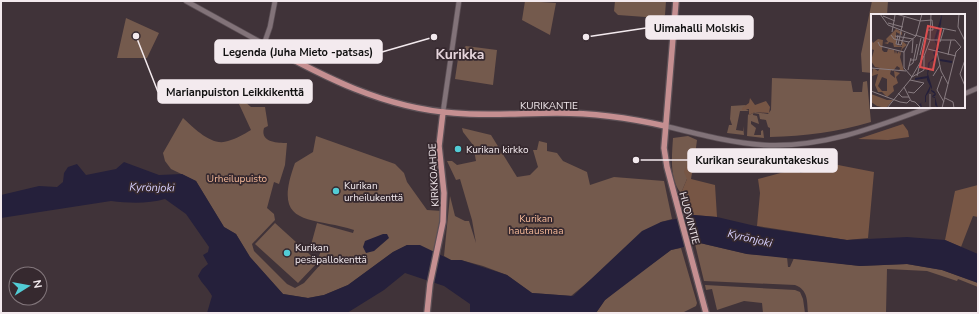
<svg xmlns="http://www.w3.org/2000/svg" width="979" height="314" viewBox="0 0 979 314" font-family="'Nunito Sans',sans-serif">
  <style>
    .green { fill: #745a4d }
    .forest { fill: #775645 }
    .water { fill: #25203b }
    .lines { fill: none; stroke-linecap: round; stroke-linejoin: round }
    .minor-casing { stroke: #5c5056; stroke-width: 6 }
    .major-casing { stroke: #5c5056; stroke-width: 8 }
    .minor { stroke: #827379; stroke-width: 4.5 }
    .major { stroke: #c58f91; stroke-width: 5.5 }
    .poi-dot { fill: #52ccd5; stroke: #36292f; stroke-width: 1.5 }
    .labels { text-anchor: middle; stroke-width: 3.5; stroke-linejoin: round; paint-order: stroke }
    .street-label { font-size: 10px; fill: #f3eaee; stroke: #36292f }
    .poi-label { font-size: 10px; fill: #f3eaee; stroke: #36292f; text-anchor: start }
    .park-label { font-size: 10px; fill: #f2b797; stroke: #36292f }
    .water-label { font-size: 11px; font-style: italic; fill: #d6cffe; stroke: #36292f }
    .district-label { font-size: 14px; font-weight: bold; fill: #e6d5dc; stroke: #36292f }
    .inset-river { fill: none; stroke: #25203b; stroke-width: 2 }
    .inset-road { fill: none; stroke: #887c81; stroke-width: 1 }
    .view { fill: #dc4f50; fill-opacity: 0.15; stroke: #dc4f50; stroke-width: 2 }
    .inset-edge { fill: none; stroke: #f3eaee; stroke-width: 2 }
    .leader { fill: none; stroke: #f3eaee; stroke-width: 1.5 }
    .callout-dot { fill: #f3eaee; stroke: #36292f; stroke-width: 1.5 }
    .callout { fill: #f3eaee; stroke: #f3eaee; stroke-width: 1.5 }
    .callout-label { font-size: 11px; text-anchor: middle; font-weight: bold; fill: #111 }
  </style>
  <rect width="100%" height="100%" fill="#403339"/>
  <!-- green -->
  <path class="green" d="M525,1L556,3L550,35L522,20Z
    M615,1H666L665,15L659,18L618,15L614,11Z
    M872,1H888L887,15H872V73L862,72L861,54Z
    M126,18L159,33L147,58H117Z
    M466,46L497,50L493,85L455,79L459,52Z
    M772,78L851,81L853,92H862L863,82L867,81L871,122C837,132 805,136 770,137V128L768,127L766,120L760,119L759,114L753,113V115L757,116L759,124L751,121V124L756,128L754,135H761V131L763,130L764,138L747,136L748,114L749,115L755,112L768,114L771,110Z
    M244,101L251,107H265L268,126L264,128C260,142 276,143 287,143L285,165L279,184L274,182L267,208L274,214L275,220L252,244L254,251L287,284L295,288L304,283L320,265L319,256L322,248L311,245L317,223L353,233L354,230C310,216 271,228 295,163L313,152L316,136L395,164L404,173L407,182L427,210L442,211L435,252L407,245L393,252L348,285L324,295L308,298L283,294L250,257L236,234L224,227L196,181L171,169L165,161L163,153L183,118C194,128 212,147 228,141C236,139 244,134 251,130L239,104Z
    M746,105L744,108L749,111H740L736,130L743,131V126L744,135L727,133L729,125H732L730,119L731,106Z
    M462,128L491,135L517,177L530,175L538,167L533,150H537L539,141L547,143V151L557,153L563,161L587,172L590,185L614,177L664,181L672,219L661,222L571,296L532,293L507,275L483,266L461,260H451L444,256L450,196L455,216L465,221H469L476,243L472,220L460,179L456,180L447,161H452L457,165L476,161L473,145L463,132Z
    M688,136L697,140L695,155H690L687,179L681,193C669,179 672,155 673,138Z
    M275,223L318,262L298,283L255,244Z
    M700,243L747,254L787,257L788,267H790L794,258L860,266L907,264L942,270L978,283V287L958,279L957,281L927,271L887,269L886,313H808C807,300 808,290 795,285L704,281L695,244Z
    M681,248L697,303L696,306L682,313H596L605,300L631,279L671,250Z
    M705,285L795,290L800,292L803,299L805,313H763L762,303L744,301L717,310L712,289L706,290Z"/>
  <!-- forest -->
  <path class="forest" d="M750,98L755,105L766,101L770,107L769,113L755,112L749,115V109L742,110V108L749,103Z
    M903,124L908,131L909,137L888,140L858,139Z
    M690,155H695L691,179L715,185L717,217L694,215L686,217L681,193L687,179L684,172Z
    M833,164L874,172L868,238L847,240L757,226L760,193L758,179L799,168L800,173Z
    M978,185V217L973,216L961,247L945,240L955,191Z"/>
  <!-- water -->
  <path class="water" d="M124,162L159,175L182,174L196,181L224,227L236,234L250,257L283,294L308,298L324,295L348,285L393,252L407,245H420L451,260H461L507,275L532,293L573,296L642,231L661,222L694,215L717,217L764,228L847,240L907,237L945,240L978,254V283L942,270L907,264L860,266L747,254L700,243L671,250L605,300L596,313H470V304L444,286L405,273L384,290L347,313H207L212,296C208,288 202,284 198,276L202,269L208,264L203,255L208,252L209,247L186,214L165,199C148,204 128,203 111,201L1,218V195L39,186L57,187L63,182L64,173L68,167L77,164L86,175L116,169Z
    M383,234H387L389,238L374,251L366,253L363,247L365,241Z"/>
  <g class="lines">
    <!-- minor casing -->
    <g class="minor-casing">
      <path id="minor" d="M186,1L264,44L270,27L275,1
        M964,94L978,88
        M443,112L459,1
        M665,126C698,134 731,143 764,145C823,148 876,127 930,107"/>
    </g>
    <!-- major casing -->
    <g class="major-casing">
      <path id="major" d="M676,1L664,148L667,167L706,313
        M264,44C324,77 384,108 454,113C488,116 522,113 557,113C593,113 630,118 665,126
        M427,313L430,284L443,222L444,193L439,146L443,112"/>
    </g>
    <!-- minor -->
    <use href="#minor" class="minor"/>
    <!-- major -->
    <use href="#major" class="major"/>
  </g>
  <!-- markers -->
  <g class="poi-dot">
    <circle cx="458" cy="149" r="4"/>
    <circle cx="336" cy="191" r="4"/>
    <circle cx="287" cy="253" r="4"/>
  </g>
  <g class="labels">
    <!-- street labels -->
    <g class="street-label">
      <text x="549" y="109">KURIKANTIE</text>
      <text transform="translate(433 175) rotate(-93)" y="4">KIRKKOAHDE</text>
      <text transform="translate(690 218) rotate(75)" y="4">HUOVINTIE</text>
    </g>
    <!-- poi labels -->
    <g class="poi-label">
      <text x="466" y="153">Kurikan kirkko</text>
      <text x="344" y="189">Kurikan<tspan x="344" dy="12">urheilukenttä</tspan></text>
      <text x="295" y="251">Kurikan<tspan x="295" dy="12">pesäpallokenttä</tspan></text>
    </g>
    <!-- park labels -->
    <g class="park-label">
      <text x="237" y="182">Urheilupuisto</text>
      <text x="536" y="222">Kurikan<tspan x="536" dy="12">hautausmaa</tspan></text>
    </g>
    <!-- water labels -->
    <g class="water-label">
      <text transform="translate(152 187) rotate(1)" y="4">Kyrönjoki</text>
      <text transform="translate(750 238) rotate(13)" y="4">Kyrönjoki</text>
    </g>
    <!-- district labels -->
    <g class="district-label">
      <text x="460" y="59">Kurikka</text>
    </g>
  </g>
  <!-- overview -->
  <g transform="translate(871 14)">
    <rect width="94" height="94" fill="#403339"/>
    <path d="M25,15L31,18V21L25,18V31L31,32L30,26L36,31L31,35L29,43L33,57H28L29,54L26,52L22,57L20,56L19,60L24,64L23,57L29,59L25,63L27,69L22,72L23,77L16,83L11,78H7L4,71L7,60L1,62L2,54L7,57L9,54L4,53L0,47L3,36L0,35V25L2,29L7,25L12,26L11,36L13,38L17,30L13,29L17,28L15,25ZM18,28L22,29L23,33H31L29,40L28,37L26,40L25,36L24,40L23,36L17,35L16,38H13ZM11,63L16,65V77H11L7,72ZM0,80L16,86H22L15,94L6,92L0,88Z" fill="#775645" fill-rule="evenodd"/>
    <path d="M71,0L70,10L65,26L67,35L70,37L64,38L65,46L59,48L57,60L61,73L60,76L63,77L65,80L64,82H61L64,83L67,94L64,91V84L61,83L62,81L64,80L60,77V72L58,78L55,82V88L50,89L51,94L48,90L54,88V82L59,72L56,66L57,49L64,43L62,39L66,31L63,26Z" fill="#25203b"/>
    <path class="inset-river" d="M69,46L81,48M44,65L57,63"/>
    <path class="inset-road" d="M9,0L17,11L45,22M25,0L49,7L61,6L62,16H56M88,0L87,13L94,27M12,2L24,7M17,9L32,13M70,14L85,17M21,18L24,1M20,21L23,25L38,28M27,21L25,30L30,31L34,19M44,21L60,26H84L90,33M24,22L42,25M45,22L51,0M59,26L60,0M7,28L9,32L33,38M69,28L73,15M27,31L33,3M57,35L85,42M33,38V54L41,63M33,38L38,28L45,22M66,38L70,57L77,70M41,39L42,25M49,41L53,24M77,41L80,26M53,42L59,26M39,46H45L50,24M94,46L89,60L94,72M38,52L42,49L46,30M0,54L35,57M37,56L40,44M46,62L49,50M62,62L69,51M71,62L66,76L73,88M41,63L53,56V42M33,73L40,87L44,88L50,94M0,77L29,88L36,89L39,86M37,78L43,79L53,69L39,66M27,79L31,83H38M59,80V94M74,84L82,88L83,94M16,94L39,66L53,42M71,94L85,38L90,33"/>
    <path class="view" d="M57,12L70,15L62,56L49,53Z"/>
    <rect width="94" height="94" class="inset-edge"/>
  </g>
  <!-- callouts -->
  <path class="leader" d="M586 37L646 28M434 37L382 52M136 36L158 92M636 160L688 160"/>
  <g class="callout-dot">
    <circle cx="586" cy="37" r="4"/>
    <circle cx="434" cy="37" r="4"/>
    <circle cx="136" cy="36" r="4"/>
    <circle cx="636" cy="160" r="4"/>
  </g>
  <g class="callout">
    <rect x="646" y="16" width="107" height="23" rx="4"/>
    <rect x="215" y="40" width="167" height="23" rx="4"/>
    <rect x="158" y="80" width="154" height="23" rx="4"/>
    <rect x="688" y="149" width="149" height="23" rx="4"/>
  </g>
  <g class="callout-label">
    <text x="699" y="32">Uimahalli Molskis</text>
    <text x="298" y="56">Legenda (Juha Mieto -patsas)</text>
    <text x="235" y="96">Marianpuiston Leikkikenttä</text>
    <text x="762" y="164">Kurikan seurakuntakeskus</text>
  </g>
  <!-- border -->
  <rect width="979" height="314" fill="none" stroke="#f3eaee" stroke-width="4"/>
  <!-- north arrow -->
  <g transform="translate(28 286) rotate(79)"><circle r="19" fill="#36292f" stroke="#82767b"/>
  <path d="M0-3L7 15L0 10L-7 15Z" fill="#52ccd5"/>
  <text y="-6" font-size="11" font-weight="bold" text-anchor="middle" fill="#f3eaee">N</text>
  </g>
</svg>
